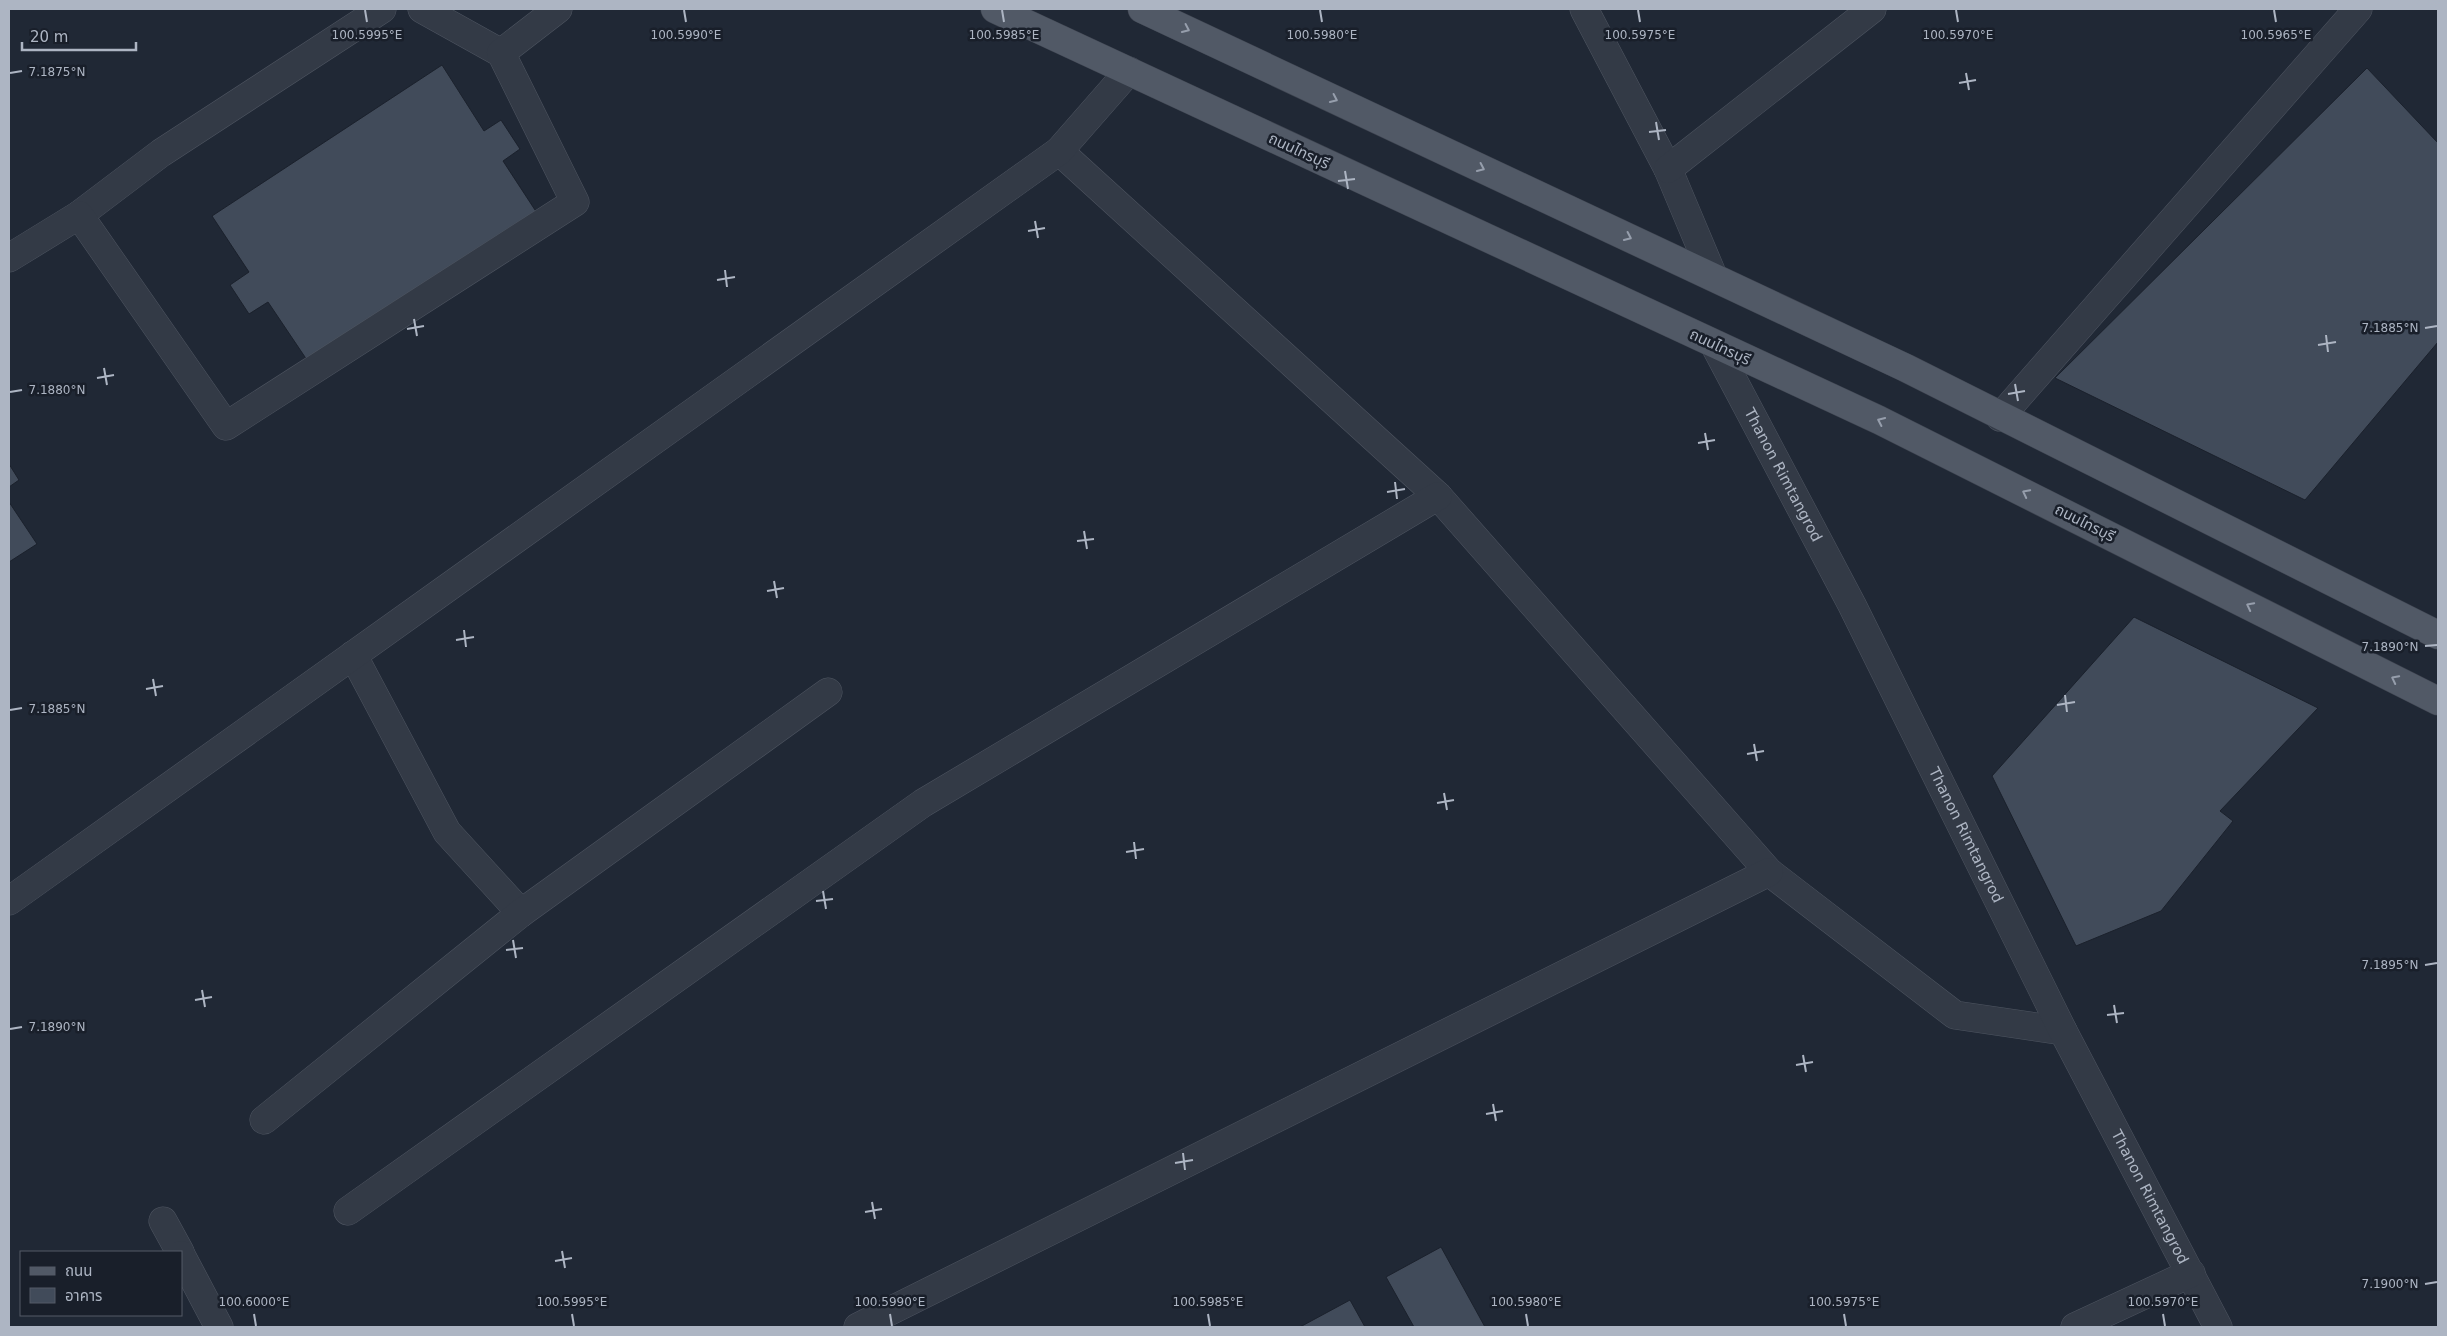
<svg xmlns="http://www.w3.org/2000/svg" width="2447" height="1336" viewBox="0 0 2447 1336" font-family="'DejaVu Sans','Noto Sans Thai',sans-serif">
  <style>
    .building { fill: #414b5a; stroke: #1b212c }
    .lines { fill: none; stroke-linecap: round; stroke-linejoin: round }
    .minor-casing { stroke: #4e5561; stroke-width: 29 }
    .major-casing { stroke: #3d434f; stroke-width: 29 }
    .minor { stroke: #333a46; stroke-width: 28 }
    .major { stroke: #515966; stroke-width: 28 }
    .oneway { stroke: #969eac }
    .ticks { fill: none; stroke: #adb5c3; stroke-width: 2 }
    .labels { text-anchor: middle; stroke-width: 5; stroke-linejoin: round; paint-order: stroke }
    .street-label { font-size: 15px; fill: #adb5c3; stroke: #191f2a }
    .ticks-label { font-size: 12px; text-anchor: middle; fill: #adb5c3; stroke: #191f2a; stroke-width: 5; stroke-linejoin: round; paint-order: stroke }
  </style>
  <rect width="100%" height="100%" fill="#202835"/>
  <!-- building -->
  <path class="building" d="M442,65L484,131L501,120L520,149L503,161L537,213L309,363L268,302L249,314L230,285L249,272L212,216Z
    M2367,68L2438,143V342L2305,500L2055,378Z
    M9,464L19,480L9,487Z
    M9,502L37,544L9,562Z
    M2134,617L2318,708L2220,811L2233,821L2161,911L2076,946L1992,776Z
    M1441,1247L1485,1327H1414L1386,1277Z
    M1350,1300L1365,1327H1300Z"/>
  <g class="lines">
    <!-- minor casing -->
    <g class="minor-casing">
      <g id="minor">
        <path d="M422,9L501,53"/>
        <path d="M1584,9L1668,169L1713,276"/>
        <path d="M1059,151L1438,496L1769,872L1955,1015L2063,1031"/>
        <path d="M1668,169L1872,9"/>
        <path d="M79,215L161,153L382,9"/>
        <path d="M9,258L79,215L226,426L575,202L501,53L558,9"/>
        <path id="s1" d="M1714,344L1852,605L2063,1031L2218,1327"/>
        <path d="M2000,417L2358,9"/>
        <path d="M353,655L447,832L521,913"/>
        <path d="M9,901L1059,151L1129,71"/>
        <path d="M264,1120L521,913L828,692"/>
        <path d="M348,1211L923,803L1438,496"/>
        <path d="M163,1221L180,1252"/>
        <path d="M181,1255L219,1327"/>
        <path d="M858,1327L1769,872"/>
        <path d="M2075,1327L2191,1273"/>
      </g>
    </g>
    <!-- major casing -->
    <g class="major-casing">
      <path id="major" d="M995,9L1879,420L2438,701
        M1142,9L1906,368L2438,635"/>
    </g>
    <!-- minor -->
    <use href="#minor" class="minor"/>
    <!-- major -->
    <use href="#major" class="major"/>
  </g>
  <!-- one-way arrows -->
  <defs><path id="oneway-chevron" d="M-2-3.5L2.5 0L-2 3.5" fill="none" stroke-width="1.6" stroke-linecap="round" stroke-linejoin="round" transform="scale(1.25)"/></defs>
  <g class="oneway">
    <use href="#oneway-chevron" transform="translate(1186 29) rotate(25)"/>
    <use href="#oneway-chevron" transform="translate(1334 99) rotate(25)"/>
    <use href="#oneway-chevron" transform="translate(1481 168) rotate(25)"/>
    <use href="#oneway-chevron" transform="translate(1628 237) rotate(25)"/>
    <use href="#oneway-chevron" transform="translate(1881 421) rotate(-155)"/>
    <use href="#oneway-chevron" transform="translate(2026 493) rotate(-153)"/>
    <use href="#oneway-chevron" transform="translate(2250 606) rotate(-153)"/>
    <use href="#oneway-chevron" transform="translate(2395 679) rotate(-153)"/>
  </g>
  <!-- ticks -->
  <path class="ticks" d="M365,10L367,22M684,10L686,22M1002,10L1004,22M1320,10L1322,22M1638,10L1640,22M1956,10L1958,22M2274,10L2276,22M10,73L22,71M1966,73L1969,90M1959,83L1976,80M1656,122L1659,140M1649,132L1666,130M1345,171L1348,189M1338,181L1355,179M1035,221L1038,238M1028,231L1045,228M725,270L727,287M717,280L735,277M414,319L417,336M2425,328L2437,326M407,329L424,326M2326,335L2328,352M2318,345L2336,342M104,368L107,385M97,378L114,375M2015,384L2018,401M10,392L22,390M2008,394L2025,391M1705,433L1708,450M1698,443L1715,440M1395,482L1397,499M1387,492L1405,489M1084,531L1087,549M1077,541L1094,539M774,581L777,598M767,591L784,588M464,630L466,647M456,640L474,637M2425,646L2437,645M153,679L156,696M146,689L163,686M2065,695L2067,712M2057,705L2075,702M10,710L22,708M1754,744L1757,761M1747,754L1764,751M1444,793L1447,810M1437,803L1454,800M1134,842L1136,859M1126,852L1144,849M823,891L826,909M816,901L833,899M513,940L516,958M506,950L523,948M2425,965L2437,963M202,990L205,1007M195,1000L212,997M2114,1005L2117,1023M2107,1015L2124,1013M10,1029L22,1027M1803,1055L1806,1072M1796,1065L1813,1062M1493,1104L1496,1121M1486,1114L1503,1111M1183,1153L1185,1170M1175,1163L1193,1160M872,1202L875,1219M865,1212L882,1209M562,1251L565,1268M555,1261L572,1258M2425,1284L2437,1282M254,1314L256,1326M572,1314L574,1326M890,1314L892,1326M1208,1314L1210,1326M1526,1314L1528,1326M1844,1314L1846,1326M2163,1314L2165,1326"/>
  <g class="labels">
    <!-- street labels -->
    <g class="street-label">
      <text transform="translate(1299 151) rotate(25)" y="5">ถนนไทรบุรี</text>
      <text transform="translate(1720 347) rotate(25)" y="5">ถนนไทรบุรี</text>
      <text dy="5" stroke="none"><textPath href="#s1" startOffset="148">Thanon Rimtangrod</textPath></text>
      <text transform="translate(2085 523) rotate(27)" y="5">ถนนไทรบุรี</text>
      <text dy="5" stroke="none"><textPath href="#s1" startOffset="552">Thanon Rimtangrod</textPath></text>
      <text dy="5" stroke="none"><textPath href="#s1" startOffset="958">Thanon Rimtangrod</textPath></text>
    </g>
  </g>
  <g class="ticks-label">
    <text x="2276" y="39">100.5965°E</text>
    <text x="367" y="39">100.5995°E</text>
    <text x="686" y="39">100.5990°E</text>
    <text x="1004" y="39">100.5985°E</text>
    <text x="1322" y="39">100.5980°E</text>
    <text x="1640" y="39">100.5975°E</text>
    <text x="1958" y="39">100.5970°E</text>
    <text x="57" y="76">7.1875°N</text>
    <text x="2390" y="332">7.1885°N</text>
    <text x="57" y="394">7.1880°N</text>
    <text x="2390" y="651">7.1890°N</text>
    <text x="57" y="713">7.1885°N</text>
    <text x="2390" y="969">7.1895°N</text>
    <text x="57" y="1031">7.1890°N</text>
    <text x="2390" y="1288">7.1900°N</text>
    <text x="254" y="1306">100.6000°E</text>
    <text x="572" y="1306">100.5995°E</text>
    <text x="890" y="1306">100.5990°E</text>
    <text x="1208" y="1306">100.5985°E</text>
    <text x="1526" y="1306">100.5980°E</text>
    <text x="1844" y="1306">100.5975°E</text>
    <text x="2163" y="1306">100.5970°E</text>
  </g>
  <!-- border -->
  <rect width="2447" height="1336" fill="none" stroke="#adb5c3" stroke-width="20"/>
  <!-- legend -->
  <rect x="20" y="1251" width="162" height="65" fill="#191f2a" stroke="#545b67"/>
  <rect x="30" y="1267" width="25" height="8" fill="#515966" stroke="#545b67"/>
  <text x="65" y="1276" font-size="15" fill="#adb5c3">ถนน</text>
  <rect x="30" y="1288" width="25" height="15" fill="#414b5a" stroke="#545b67"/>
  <text x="65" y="1301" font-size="15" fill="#adb5c3">อาคาร</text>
  <!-- scale -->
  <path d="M22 42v8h114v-8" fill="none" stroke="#adb5c3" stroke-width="2.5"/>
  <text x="30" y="42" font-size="15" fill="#adb5c3" stroke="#191f2a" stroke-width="4" paint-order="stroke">20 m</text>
</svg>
